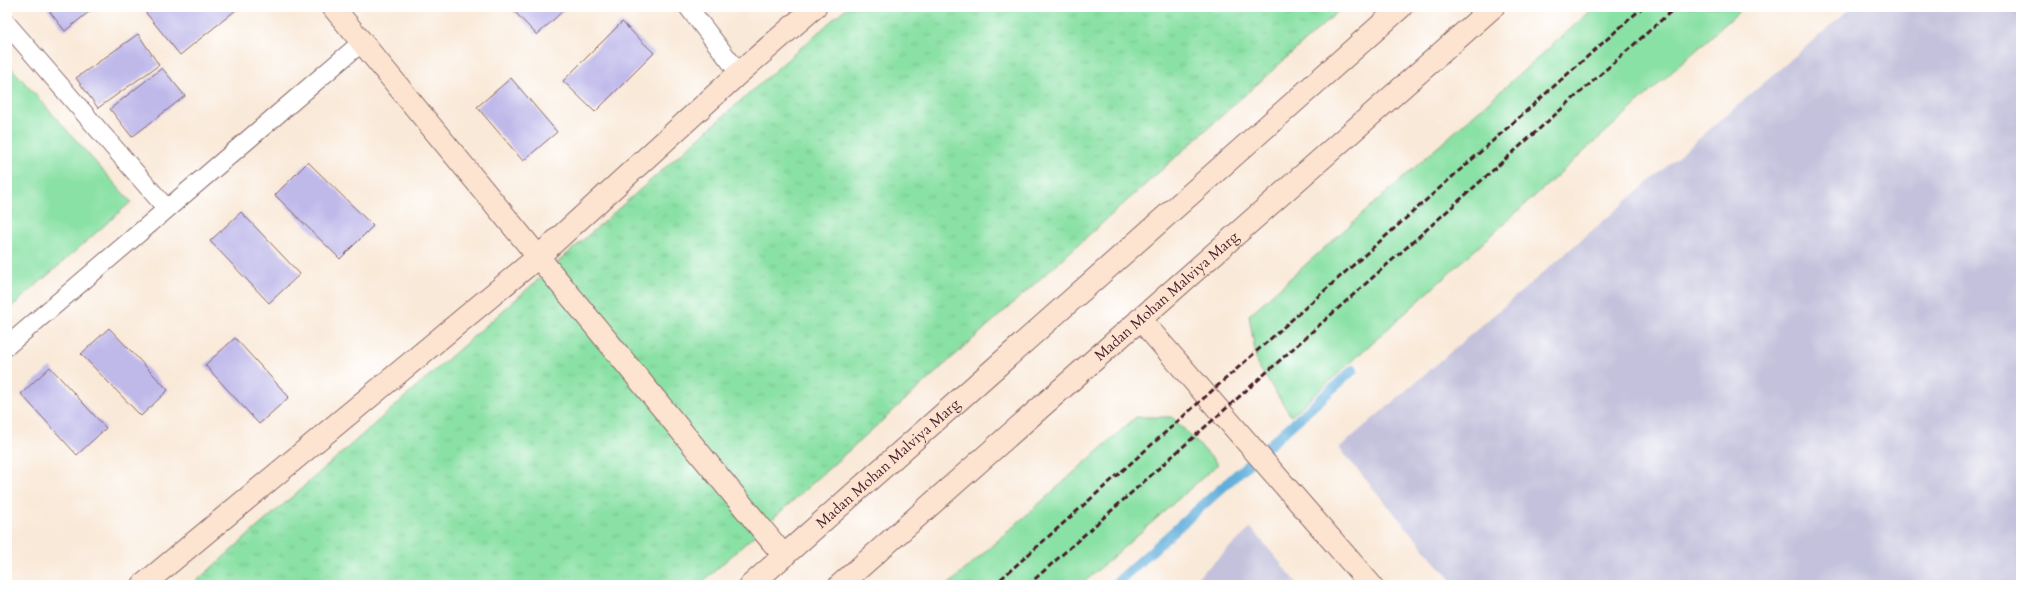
<svg xmlns="http://www.w3.org/2000/svg" width="2028" height="592" viewBox="0 0 2028 592" font-family="Cardo,serif">
  <style>
    .industrial { fill: #c3c1db }
    .grass { fill: url(#grass-tufts); stroke: #6a8068 }
    .park { fill: #8ae1a5; stroke: #6a8068 }
    .lines { fill: none; stroke-linecap: round; stroke-linejoin: round }
    .stream { stroke: #60aeda; stroke-width: 10 }
    .building { fill: #bfb9ea }
    .lane-casing { stroke: #876668; stroke-width: 20 }
    .secondary-casing { stroke: #876668; stroke-width: 24 }
    .lane { stroke: #fff; stroke-width: 18 }
    .secondary { stroke: #fde4d1; stroke-width: 22 }
    .rail { stroke: #4a1f2b; stroke-width: 3; stroke-dasharray: 6 3; stroke-linecap: butt }
    .labels { text-anchor: middle; stroke-width: 4; stroke-linejoin: round; paint-order: stroke }
    .street-label { font-size: 15px; fill: #4a1f2b; stroke: #fff }
  </style>
  <defs>
    <pattern id="grass-tufts" width="24" height="20" patternUnits="userSpaceOnUse"><rect width="24" height="20" fill="#8ae1a5"/><path d="M3 7l-1-3M5 7V3M7 7l1-3M15 17l-1-3M17 17v-4M19 17l1-3" fill="none" stroke="#79c18e"/></pattern>
  </defs>
  <rect width="100%" height="100%" fill="#fff"/>
  <filter id="ink" filterUnits="userSpaceOnUse"><feTurbulence type="fractalNoise" baseFrequency=".025" numOctaves="2"/><feDisplacementMap in="SourceGraphic" scale="8" xChannelSelector="R" yChannelSelector="G"/><feConvolveMatrix kernelMatrix="1 2 1 2 8 2 1 2 1" color-interpolation-filters="sRGB"/></filter>
  <filter id="wash" filterUnits="userSpaceOnUse"><feTurbulence type="fractalNoise" baseFrequency=".012" numOctaves="4" result="noise"/><feDisplacementMap in="SourceGraphic" scale="16" xChannelSelector="R" yChannelSelector="G"/><feGaussianBlur stdDeviation="0.9" result="paint"/><feColorMatrix in="noise" values="0 0 0 0 0 0 0 0 0 0 0 0 0 0 0 0 0 1.4 0 .05"/><feComposite in="paint" operator="in"/></filter>
  <g filter="url(#wash)">
    <rect width="100%" height="100%" fill="#f9e9d8"/>
    <!-- industrial -->
    <path class="industrial" d="M1852,7H2021V585H1455L1339,448Z
      M1251,528L1299,585H1189Z"/>
    <!-- grass -->
    <path class="grass" d="M847,7H1343L699,585H192Z"/>
    <!-- park -->
    <path class="park" d="M1595,7H1744L1291,416L1257,364L1249,315Z
      M7,63L131,202L7,311Z
      M1136,417H1172L1218,464L1081,585H948Z"/>
    <g class="lines">
      <!-- stream -->
      <path class="stream" d="M1114,585L1353,370"/>
    </g>
    <g id="blocks">
      <!-- building -->
      <path class="building" d="M46,7H95L65,31Z
        M153,7H234L236,10L180,55L146,13Z
        M510,7H567L537,35Z
        M622,22L654,53L595,112L563,81Z
        M138,34L159,65L98,108L76,78Z
        M162,68L185,96L132,137L110,109Z
        M511,78L557,132L523,161L477,107Z
        M308,162L373,226L340,259L275,195Z
        M241,212L300,274L269,303L210,241Z
        M109,328L168,390L141,416L81,354Z
        M235,338L289,397L259,424L205,365Z
        M50,367L106,428L77,455L21,394Z"/>
    </g>
  </g>
  <g filter="url(#ink)">
    <use href="#blocks" fill-opacity="0" stroke="#876668" stroke-width="1"/>
    <g class="lines">
      <!-- lane casing -->
      <g class="lane-casing">
        <path id="lane" d="M688,7L739,73
          M7,24L167,209
          M7,346L362,42"/>
      </g>
      <!-- secondary casing -->
      <g class="secondary-casing">
        <g id="secondary">
          <path d="M333,7L784,556"/>
          <path d="M1140,319L1371,585"/>
          <path d="M143,585L538,257L739,73L815,7"/>
          <path id="s1" d="M751,585L1401,7"/>
          <path id="s2" d="M840,585L1493,7"/>
        </g>
      </g>
      <!-- lane -->
      <use href="#lane" class="lane"/>
      <!-- secondary -->
      <use href="#secondary" class="secondary"/>
      <!-- rail -->
      <path class="rail" d="M994,585L1643,7
        M1028,585L1676,7"/>
    </g>
  </g>
  <g class="labels">
    <!-- street labels -->
    <g class="street-label">
      <text dy="5" stroke="none"><textPath href="#s2" startOffset="436">Madan Mohan Malviya Marg</textPath></text>
      <text dy="5" stroke="none"><textPath href="#s1" startOffset="183">Madan Mohan Malviya Marg</textPath></text>
    </g>
  </g>
  <!-- margin -->
  <rect width="2028" height="592" fill="none" stroke="#fff" stroke-width="24"/>
</svg>
